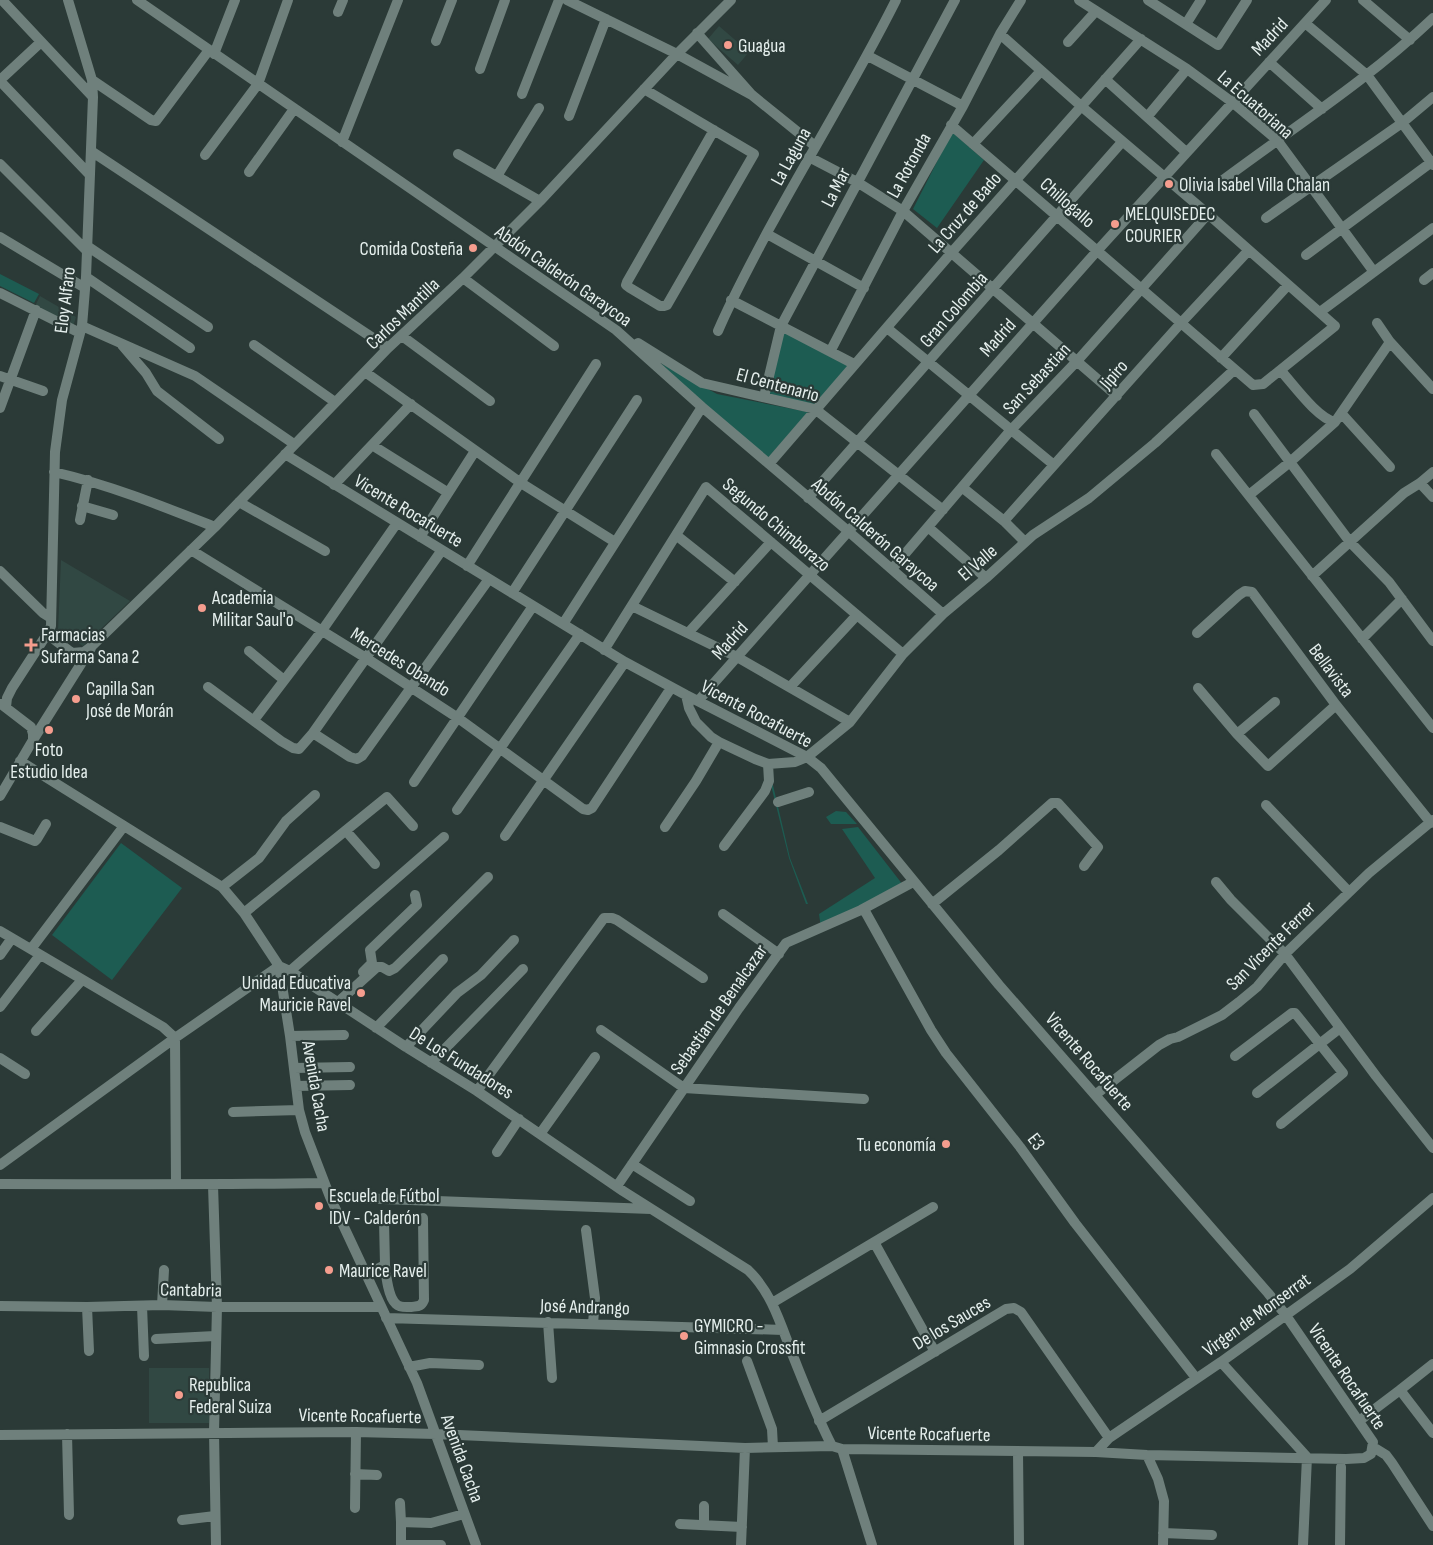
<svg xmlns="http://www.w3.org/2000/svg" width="1433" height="1545" viewBox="0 0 1433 1545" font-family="'Sofia Sans Condensed',sans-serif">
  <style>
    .built { fill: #314843 }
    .green { fill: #1d5c52 }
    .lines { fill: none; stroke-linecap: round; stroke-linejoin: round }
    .minor { stroke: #6f807c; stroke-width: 10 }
    .poi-dot { fill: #f59d8e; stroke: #2b3a37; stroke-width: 2 }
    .labels { text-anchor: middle; stroke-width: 4.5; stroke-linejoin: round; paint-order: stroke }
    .street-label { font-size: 19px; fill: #e5efed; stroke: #2b3a37 }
    .poi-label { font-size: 19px; fill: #e5efed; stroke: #2b3a37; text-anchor: start }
  </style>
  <rect width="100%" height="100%" fill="#2b3a37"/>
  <!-- built -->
  <path class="built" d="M719,26L749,52L738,65L708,39Z
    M40,296L76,317L73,327L35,306Z
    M61,560L130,601L83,646L58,631Z
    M149,1368H209V1423H149Z"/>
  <!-- green -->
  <path class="green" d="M952,132L984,160L937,228L913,209Z
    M0,274L39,294L34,303L0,286Z
    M783,330L849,365L814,405L767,395Z
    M660,363L717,394L808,412L768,458L703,403Z
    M770,781H772L790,858L808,904H806L789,858Z
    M836,811L846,812L857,824H831L826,817Z
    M858,827L903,885L821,928L819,914L875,878L842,829Z
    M121,843L182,888L112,980L52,935Z"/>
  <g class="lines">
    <!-- minor -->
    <path class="minor" d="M2,0L93,97
      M137,0L616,330L702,407L848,531L943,614
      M567,0L677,54L752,95
      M1079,0L1187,69L1232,102L1277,140L1374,272
      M1148,0L1218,45L1247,0
      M1363,0L1410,40
      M338,12L343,0
      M1305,23L1367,75L1433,165
      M1186,24L1201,0
      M697,33L752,95L815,146
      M436,41L452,0
      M1068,42L1096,11
      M214,54L235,0
      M868,56L963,106
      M1269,62L1322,109
      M480,69L505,0
      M1105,79L1186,152
      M0,80L41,42
      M92,80L151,120L156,121L209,50
      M0,81L89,174
      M644,89L754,154L667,305L664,306H660L630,288L626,285L627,282L714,130
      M522,94L559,0
      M569,116L606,19
      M1147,117L1187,69
      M951,125L1253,385L1263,384L1335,326L1208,214L1081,106L1000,34
      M342,142L398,0
      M973,144L1041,71
      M91,151L388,348
      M458,154L540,201
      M205,155L258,84L288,0
      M809,157L857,182L903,211L1117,396
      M0,164L87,251
      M249,172L294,109
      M497,176L539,108
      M1223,180C1294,127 1369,79 1433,18
      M1266,218L1402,123L1433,97
      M767,234L864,288
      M0,237L85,288
      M87,246L208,327
      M1306,255L1433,161
      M86,277L190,348
      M463,278L554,346
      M1424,280L1433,273
      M0,293L80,333
      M731,300L854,364
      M1320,312L1433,228
      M1377,323L1390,342L1433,389
      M82,326L195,376L294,444
      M887,328L1054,465
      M718,331C733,296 751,263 769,229C811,152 857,78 896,0
      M402,336L490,401
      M638,343L702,383L815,409L943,510
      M122,345L146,373L157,391L219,439
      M254,345L335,402
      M831,350L903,211L963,106L1000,34L1021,0
      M1221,358L1288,285
      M1281,371C1294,385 1317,418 1335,422
      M365,372L521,483L615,542
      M0,376L43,391
      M764,397L781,326L955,0
      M0,408L36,310
      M1254,414L1350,542L1389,582L1433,641
      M1342,414L1390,467
      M372,445L447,492
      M1216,454L1433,728
      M769,464L952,252L1141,39
      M54,472C110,485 162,506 215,527
      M1420,483L1433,497
      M334,485L411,404
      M963,488L1004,521L1025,542
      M1249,495L1290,462L1335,422L1390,342
      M808,498L1122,142
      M239,502L325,551
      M82,506L113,515
      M80,520L88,480
      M1004,521L1181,323L1248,251
      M928,527L986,578
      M676,535L735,582
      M420,537L475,451
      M191,550L366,658L458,718L583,809L588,810L592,808L671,688
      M467,566L596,364
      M892,569L1010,431L1078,360L1208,214
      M0,571L43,613L51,618
      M1312,576L1404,493L1420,483L1433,472
      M512,593L637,400
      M632,606L737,657L850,722
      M563,624L702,407
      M688,633L771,542
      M1197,633L1239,595L1245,591L1252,592L1336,705L1431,823
      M47,634L72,653L84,652L92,646L215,527L388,348L463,278L540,201L677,54L731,0
      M1362,639L1402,599
      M604,650L706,487L903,654
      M249,651L284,680
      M208,687L281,741L293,748L299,749L313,733L442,550
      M790,687L857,615
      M1198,688L1237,734L1268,766L1336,705
      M686,695L689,708L696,722L711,737L719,742L755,759L768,764L795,762L807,757L850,722L903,654L943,614L986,578L1033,535L1089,498L1155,443L1234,370
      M698,701L1097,251L1326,0
      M1,704L31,727L33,734V740
      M6,707L7,698L12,688L47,634L51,626L55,452L62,400L82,326L86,277L93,97L92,80L68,0
      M254,720L321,632L397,523
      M313,733L350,757L357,759L362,756L489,579
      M1237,734L1275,702
      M20,761L222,887L244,913L279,966L290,1036L299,1110L305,1132L330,1197L417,1383L476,1545
      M414,782L533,606
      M0,796L33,740L91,648
      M778,802L809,792
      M1266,805L1349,892
      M457,810L580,634
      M0,827L35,841L37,839L46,824
      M665,827L696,781L719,742
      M346,831L375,864
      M505,836L625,662
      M724,846L765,791L769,781L768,764
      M1216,882L1231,900L1285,954L1376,1076L1433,1148
      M222,887L259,858L286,821L315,795
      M932,904L999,850L1052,803H1058L1098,847L1084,866
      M244,913L387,797L413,826
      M866,913L931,1030L946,1053L1020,1147L1075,1223L1196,1378
      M723,914L779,954
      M0,931L163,1027L175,1038L176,1183
      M31,949L124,826
      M0,955L12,938
      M290,971L444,837
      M363,972L372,963L370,950L417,905L415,895
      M337,1003L377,967H382L389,971L395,968C426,938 457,908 488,877
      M0,1007L40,955
      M376,1028L443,959
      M601,1030L684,1088L864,1099
      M36,1031L82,980
      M290,1036L344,1035
      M406,1047L457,993L481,975L514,940
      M1235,1056L1292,1013H1295L1343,1073L1281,1124
      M0,1058L25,1074
      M431,1063L523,969
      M294,1068L350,1067
      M296,1086L350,1085
      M477,1091L604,918H612L617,920L703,978
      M1257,1093L1340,1028
      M1095,1095L1159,1045L1170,1039L1178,1037L1222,1015L1239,1002L1257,987L1285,954L1369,873L1433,820
      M233,1112L299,1110
      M540,1134L595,1057
      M497,1152L519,1119
      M632,1164L690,1201
      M0,1165L175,1038L279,966L290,971L406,1047L477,1091L623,1191L748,1270C771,1292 780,1322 791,1351C804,1383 816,1415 832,1446
      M0,1184C108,1184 216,1185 324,1183
      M213,1185L217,1307L214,1432L216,1545
      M617,1186L739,1008L786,943L861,910L913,882
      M330,1197L651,1209
      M384,1221L385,1265
      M586,1230L595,1298L593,1324
      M874,1242L935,1352
      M366,1275L385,1265C386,1275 388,1297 396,1304C400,1308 406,1307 411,1307C418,1306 421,1307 424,1300L423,1218
      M772,1303L933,1207
      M162,1305L164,1270
      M0,1306L87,1307L162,1305L217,1307H381
      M142,1306L144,1356
      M87,1307L89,1351
      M386,1318L783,1330
      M548,1322L552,1378
      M156,1339L215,1336
      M747,1361L772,1429L773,1447
      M1221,1362L1307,1457L1303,1545
      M1433,1364L1400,1390L1433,1433
      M409,1367L430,1363L479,1365
      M819,1421L1006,1309L1014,1308L1021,1312L1109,1438
      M1359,1421L1400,1390
      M67,1434L69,1515
      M0,1435L356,1432L436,1434L745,1448L832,1446L842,1449L1096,1452L1147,1455L1346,1459L1364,1458L1371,1454L1373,1442L1285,1314L1268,1293L999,985L821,768L807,757L686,695L625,662L285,454
      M1373,1447L1386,1455L1392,1463L1433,1526
      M842,1449L872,1545
      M1018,1452L1019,1545
      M1096,1452L1109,1438L1221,1362L1350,1269L1433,1198
      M1147,1455L1158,1479L1164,1501L1163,1545
      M355,1474L377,1475
      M400,1503L401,1522
      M355,1508L356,1432
      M182,1520L215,1516
      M680,1524L742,1527
      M704,1525V1506
      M1163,1533L1212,1535
      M401,1545V1522L431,1523L464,1514
      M401,1545H441
      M741,1545L745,1448
      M1340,1545L1341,1467"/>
  </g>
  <!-- markers -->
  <g class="poi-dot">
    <circle cx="728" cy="45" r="5"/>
    <circle cx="1169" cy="184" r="5"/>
    <circle cx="1115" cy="224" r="5"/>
    <circle cx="473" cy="248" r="5"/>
    <circle cx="202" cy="608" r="5"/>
    <path d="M28.5 637.5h5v5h5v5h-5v5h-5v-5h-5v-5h5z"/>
    <circle cx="76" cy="699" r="5"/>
    <circle cx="49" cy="730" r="5"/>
    <circle cx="361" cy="993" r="5"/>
    <circle cx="946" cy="1144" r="5"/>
    <circle cx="319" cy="1206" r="5"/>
    <circle cx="329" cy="1270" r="5"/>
    <circle cx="684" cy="1336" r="5"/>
    <circle cx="179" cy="1395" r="5"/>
  </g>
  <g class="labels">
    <!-- street labels -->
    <g class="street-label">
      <text transform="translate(1269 36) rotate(-47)" y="7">Madrid</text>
      <text transform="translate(1256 104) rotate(41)" y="7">La Ecuatoriana</text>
      <text transform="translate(790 156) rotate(-61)" y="7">La Laguna</text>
      <text transform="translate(908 165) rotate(-61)" y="7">La Rotonda</text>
      <text transform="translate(835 187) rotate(-63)" y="7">La Mar</text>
      <text transform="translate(1068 202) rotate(41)" y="7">Chillogallo</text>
      <text transform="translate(964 212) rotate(-49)" y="7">La Cruz de Bado</text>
      <text transform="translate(564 275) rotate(35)" y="7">Abdón Calderón Garaycoa</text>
      <text transform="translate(64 300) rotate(-83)" y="7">Eloy Alfaro</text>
      <text transform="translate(953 309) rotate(-49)" y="7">Gran Colombia</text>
      <text transform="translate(402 313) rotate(-44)" y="7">Carlos Mantilla</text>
      <text transform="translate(997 337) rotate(-48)" y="7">Madrid</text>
      <text transform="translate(1113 374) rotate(-49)" y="7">Jipiro</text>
      <text transform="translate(1036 378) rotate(-47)" y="7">San Sebastian</text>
      <text transform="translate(778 384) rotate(15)" y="7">El Centenario</text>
      <text transform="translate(409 510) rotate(31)" y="7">Vicente Rocafuerte</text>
      <text transform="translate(777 524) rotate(40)" y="7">Segundo Chimborazo</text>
      <text transform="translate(876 534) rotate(41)" y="7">Abdón Calderón Garaycoa</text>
      <text transform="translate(977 562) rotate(-41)" y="7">El Valle</text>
      <text transform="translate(729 640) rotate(-48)" y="7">Madrid</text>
      <text transform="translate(401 661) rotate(32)" y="7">Mercedes Obando</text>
      <text transform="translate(1332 670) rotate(53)" y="7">Bellavista</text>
      <text transform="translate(757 713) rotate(28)" y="7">Vicente Rocafuerte</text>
      <text transform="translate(1270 945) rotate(-45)" y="7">San Vicente Ferrer</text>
      <text transform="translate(718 1009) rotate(-55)" y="7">Sebastian de Benalcazar</text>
      <text transform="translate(1090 1061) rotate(49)" y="7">Vicente Rocafuerte</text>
      <text transform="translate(462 1062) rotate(32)" y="7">De Los Fundadores</text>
      <text transform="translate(317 1086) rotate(80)" y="7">Avenida Cacha</text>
      <text transform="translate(1037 1141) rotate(53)" y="7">E3</text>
      <text transform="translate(191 1289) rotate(1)" y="7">Cantabria</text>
      <text transform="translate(585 1306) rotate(2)" y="7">José Andrango</text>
      <text transform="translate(1256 1314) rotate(-36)" y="7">Virgen de Monserrat</text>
      <text transform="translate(951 1322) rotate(-31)" y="7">De los Sauces</text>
      <text transform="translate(1348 1376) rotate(56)" y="7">Vicente Rocafuerte</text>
      <text transform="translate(360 1415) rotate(1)" y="7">Vicente Rocafuerte</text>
      <text transform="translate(929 1433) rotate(1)" y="7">Vicente Rocafuerte</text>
      <text transform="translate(463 1458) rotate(70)" y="7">Avenida Cacha</text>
    </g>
    <!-- poi labels -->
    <g class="poi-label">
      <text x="738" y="52">Guagua</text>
      <text x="1179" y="191">Olivia Isabel Villa Chalan</text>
      <text x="1125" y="220">MELQUISEDEC<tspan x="1125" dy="22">COURIER</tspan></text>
      <text x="463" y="255" text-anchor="end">Comida Costeña</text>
      <text x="212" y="604">Academia<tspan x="212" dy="22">Militar Saul'o</tspan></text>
      <text x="41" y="641">Farmacias<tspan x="41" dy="22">Sufarma Sana 2</tspan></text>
      <text x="86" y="695">Capilla San<tspan x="86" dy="22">José de Morán</tspan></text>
      <text x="49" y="756" text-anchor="middle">Foto<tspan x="49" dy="22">Estudio Idea</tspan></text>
      <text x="351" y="989" text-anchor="end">Unidad Educativa<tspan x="351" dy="22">Mauricie Ravel</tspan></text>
      <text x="936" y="1151" text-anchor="end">Tu economía</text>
      <text x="329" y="1202">Escuela de Fútbol<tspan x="329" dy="22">IDV - Calderón</tspan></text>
      <text x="339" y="1277">Maurice Ravel</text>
      <text x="694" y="1332">GYMICRO -<tspan x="694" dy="22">Gimnasio Crossfit</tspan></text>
      <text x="189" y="1391">Republica<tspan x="189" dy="22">Federal Suiza</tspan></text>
    </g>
  </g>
</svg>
